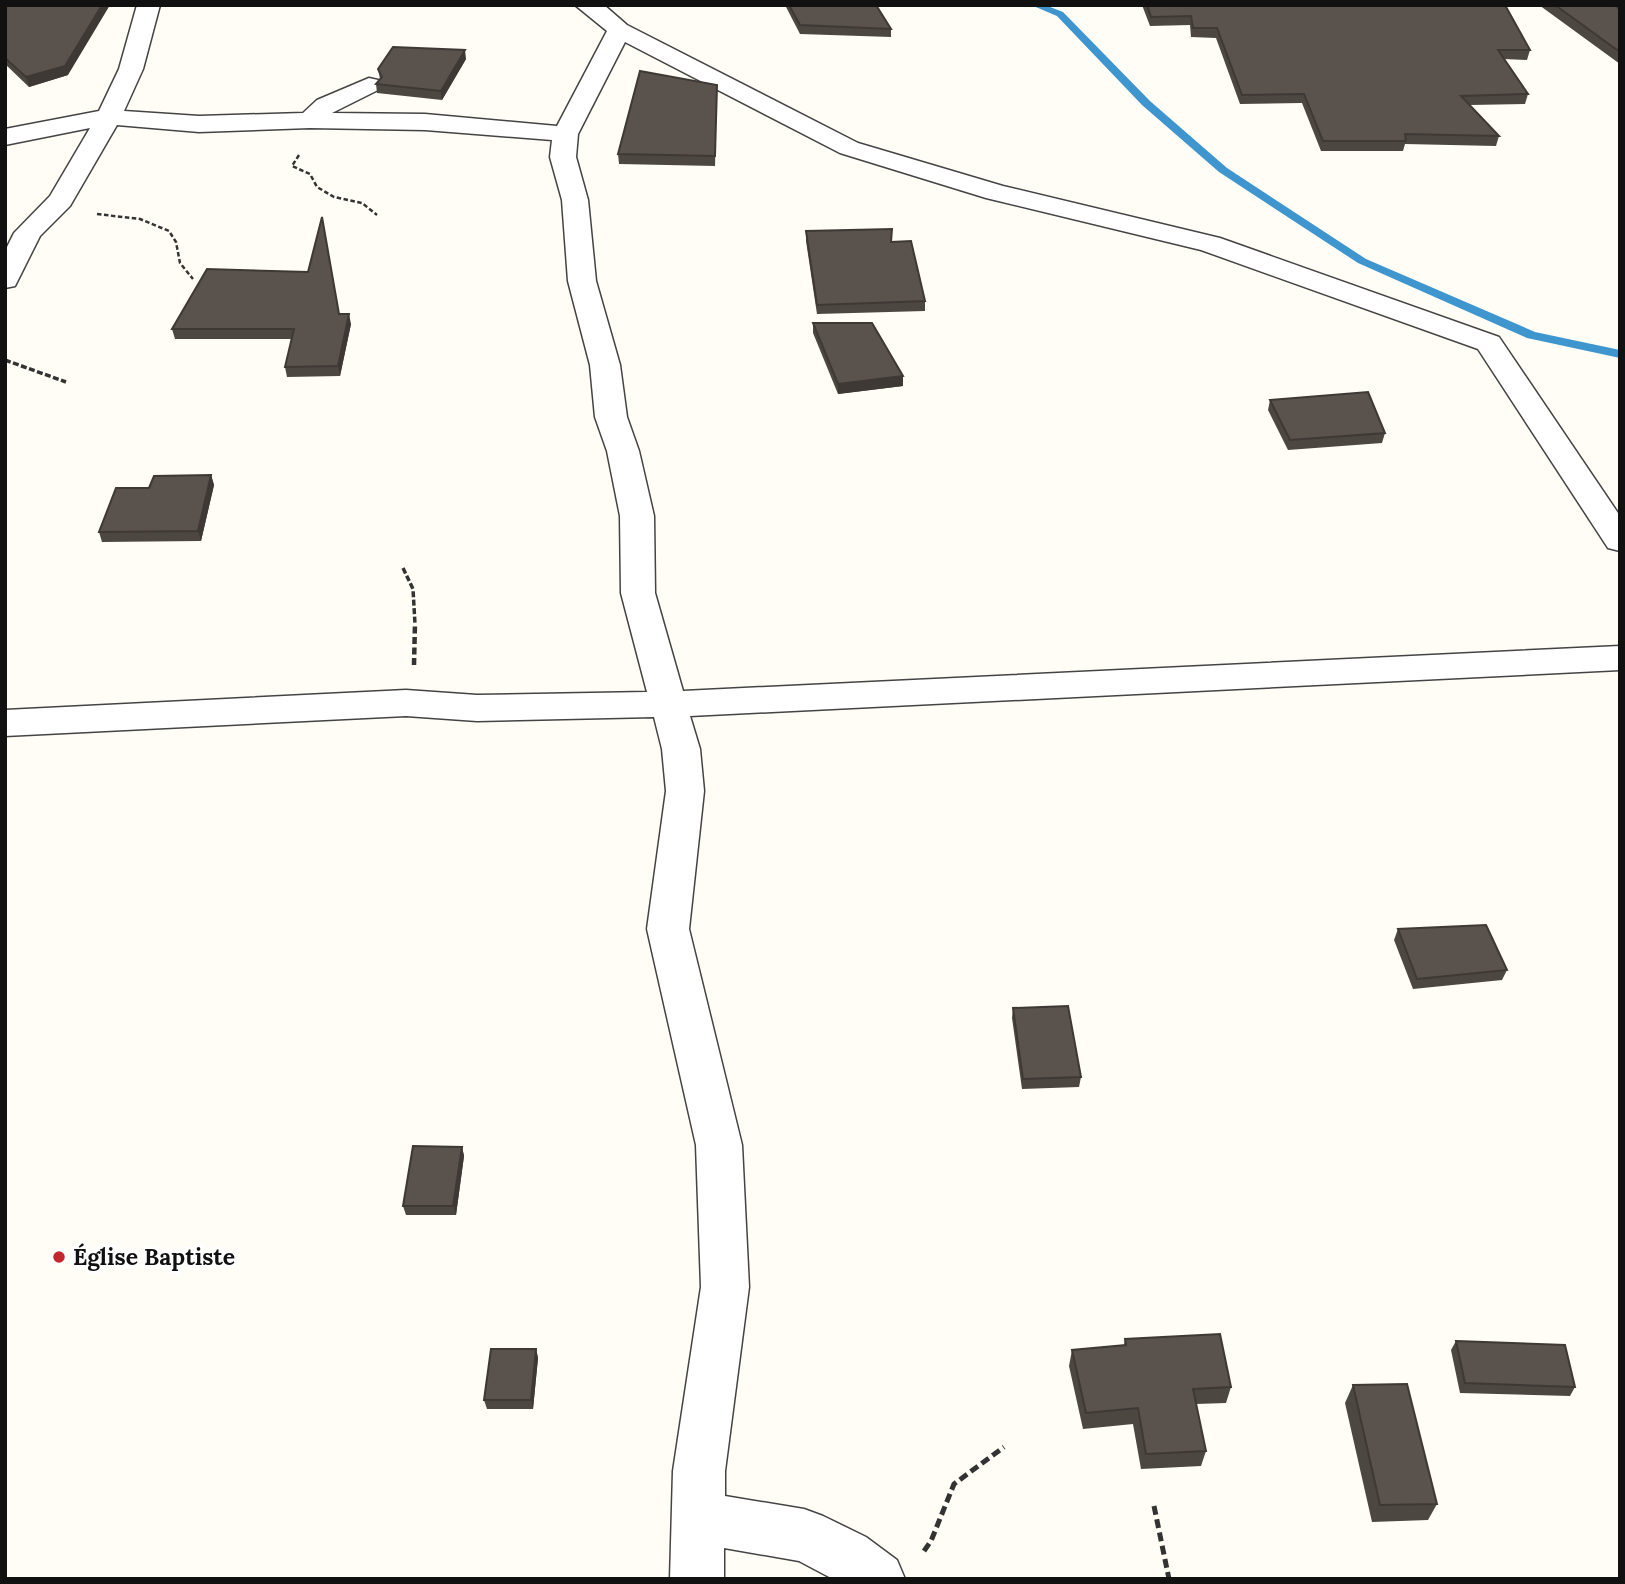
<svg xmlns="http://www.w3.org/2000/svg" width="1625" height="1584" viewBox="0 0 1625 1584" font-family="Lora,serif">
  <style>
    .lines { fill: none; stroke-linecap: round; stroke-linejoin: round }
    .stream { fill: #3f96cf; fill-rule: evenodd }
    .minor-casing { stroke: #444; stroke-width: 3 }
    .path-far3 { stroke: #333; stroke-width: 2.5; stroke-dasharray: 4.5 2.5; stroke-linecap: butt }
    .path-far2 { stroke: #333; stroke-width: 3.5; stroke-dasharray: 6 2.5; stroke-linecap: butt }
    .path-far1 { stroke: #333; stroke-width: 4.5; stroke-dasharray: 7 3.5; stroke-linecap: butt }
    .path { stroke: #333; stroke-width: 5; stroke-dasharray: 9 4.5; stroke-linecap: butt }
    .minor { fill: #fff; fill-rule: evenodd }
    .wall { fill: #4d4742 }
    .shaded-wall { fill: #3f3936 }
    .building { fill: #5a524d; stroke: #3f3936; stroke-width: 2 }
    .poi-dot { fill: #c4262e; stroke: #fff; stroke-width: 2.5 }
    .labels { text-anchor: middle; stroke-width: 7; stroke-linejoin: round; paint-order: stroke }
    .near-poi-label { font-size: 23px; font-weight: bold; fill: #111; stroke: #fff; text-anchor: start }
  </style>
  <rect width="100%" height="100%" fill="#fffdf5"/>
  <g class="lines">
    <!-- stream -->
    <path class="stream" d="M1031,5H1045L1063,12L1150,101L1227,168L1366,259L1535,332L1620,350V358L1527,338L1358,263L1219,172L1142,105L1057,16Z"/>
    <!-- minor casing -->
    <g class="minor-casing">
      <path id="minor" d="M137,5H160L143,69L124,111L199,116L303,113L317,100L369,78L378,80L381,85L378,90L332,113L425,114L557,126L607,31L575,5H604L627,25L858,143L1003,186L1220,238L1499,337L1620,516V551L1608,548L1478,349L1201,250L986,198L840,153L625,42L578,134L576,157L588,200L596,281L620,365L627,417L639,451L654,516L655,593L683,691L1620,646V670L690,716L700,749L704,791L689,929L742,1145L749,1287L725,1471V1496L804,1509L823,1516L866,1537L897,1560L905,1579H833L799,1561L724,1548V1579H670L673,1471L701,1287L696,1145L647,929L666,791L662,749L654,717L477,721L406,716L5,736V710L406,690L477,695L647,692L621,593L620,516L607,451L595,417L590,365L568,281L562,200L550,157L552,140L425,130L310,128L199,132L117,125L70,206L40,236L15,286L5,288V251L14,233L50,196L90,128L5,145V129L99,111L119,69Z"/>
    </g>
    <!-- path-far3 -->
    <path class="path-far3" d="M299,155L292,166L310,174L317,187L334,197L362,203L377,215
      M97,214L140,219L169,231L176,242L180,263L193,279"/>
    <!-- path-far2 -->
    <path class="path-far2" d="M5,360L66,382
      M403,568L413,589L415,624"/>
    <!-- path-far1 -->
    <path class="path-far1" d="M414,665L415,623"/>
    <!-- path -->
    <path class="path" d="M1154,1506L1169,1579
      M924,1551L931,1541L954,1484L1004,1447"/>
    <!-- minor -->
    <use href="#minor" class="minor"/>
  </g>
  <!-- wall -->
  <path class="wall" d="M5,5L68,75L29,87L5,64Z
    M785,5H876L891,29V37L800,34Z
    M1142,5H1505L1530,50L1527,60L1504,59L1528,94L1525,104L1470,105L1499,136L1496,146L1405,144L1403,151H1321L1302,103L1240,104L1216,38L1191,37L1190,25L1150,26Z
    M1539,5H1615L1620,10V64Z
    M466,59L442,100L377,93L376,84L380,79L378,69Z
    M717,94L715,166L619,164L618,154Z
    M806,231L925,301V311L817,314L806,241Z
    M339,314L351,324L340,376L287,377L285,367L292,339H175L172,329Z
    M813,323L903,376V386L838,394L813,333Z
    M1270,400L1385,433L1382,443L1288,450L1268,410Z
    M211,475L214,485L201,541L102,542L99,532L149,488Z
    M1398,929L1507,970L1502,980L1413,989L1394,940Z
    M1013,1008L1081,1077L1079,1087L1022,1089L1012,1018Z
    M462,1147L464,1156L456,1215H406L403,1206Z
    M1125,1339L1231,1387L1226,1403L1196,1404L1206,1451L1201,1466L1141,1469L1133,1424L1083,1429L1069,1366L1072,1350L1124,1345Z
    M1456,1341L1575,1387L1570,1396L1460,1393L1451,1350Z
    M536,1349L538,1358L533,1409H487L484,1400Z
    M1353,1385L1437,1504L1428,1520L1372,1522L1345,1403Z"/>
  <!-- shaded-wall -->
  <path class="shaded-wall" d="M102,5H110L68,75L29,87L26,77Z
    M465,50L466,59L442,100L441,91Z
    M349,314L351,324L340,376L338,366Z
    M903,376V386L838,394V384Z
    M211,475L214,485L201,541L198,531Z
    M462,1147L464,1156L456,1215L453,1206Z
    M536,1349L538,1358L533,1409L531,1400Z"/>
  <!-- building -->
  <path class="building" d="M5,5H102L65,66L26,77L5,58Z
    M789,5H876L891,29L800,25Z
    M1147,5H1505L1530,50H1498L1528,94L1461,96L1499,136L1405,134L1406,141H1323L1304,94L1242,95L1217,28H1193L1191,16L1151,17Z
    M1555,5H1615L1620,10V52Z
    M393,47L465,50L441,91L376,84L382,77L378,69Z
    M640,71L717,85L715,156L618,154Z
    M322,217L339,314H349L338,366L285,367L294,329H172L207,269L308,272Z
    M892,229L891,242L911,241L925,301L817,305L806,231Z
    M813,323H872L903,376L838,384Z
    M1368,392L1385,433L1290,440L1270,400Z
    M211,475L198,531L99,532L116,488H149L154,476Z
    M1486,925L1507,970L1417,979L1398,929Z
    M1068,1006L1081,1077L1023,1079L1013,1008Z
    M413,1146L462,1147L453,1206H403Z
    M1220,1334L1231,1387L1193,1389L1206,1451L1146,1454L1138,1408L1086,1413L1072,1350L1126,1345L1125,1339Z
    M1456,1341L1565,1345L1575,1387L1465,1383Z
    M491,1349H536L531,1400H484Z
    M1407,1384L1437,1504L1380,1505L1353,1385Z"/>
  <!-- markers -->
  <circle class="poi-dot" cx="59" cy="1257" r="7"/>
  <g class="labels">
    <!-- near-poi labels -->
    <g class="near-poi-label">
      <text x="73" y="1265">Église Baptiste</text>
    </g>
  </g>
  <!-- border -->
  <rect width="1625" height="1584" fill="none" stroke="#111111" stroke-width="14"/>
</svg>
